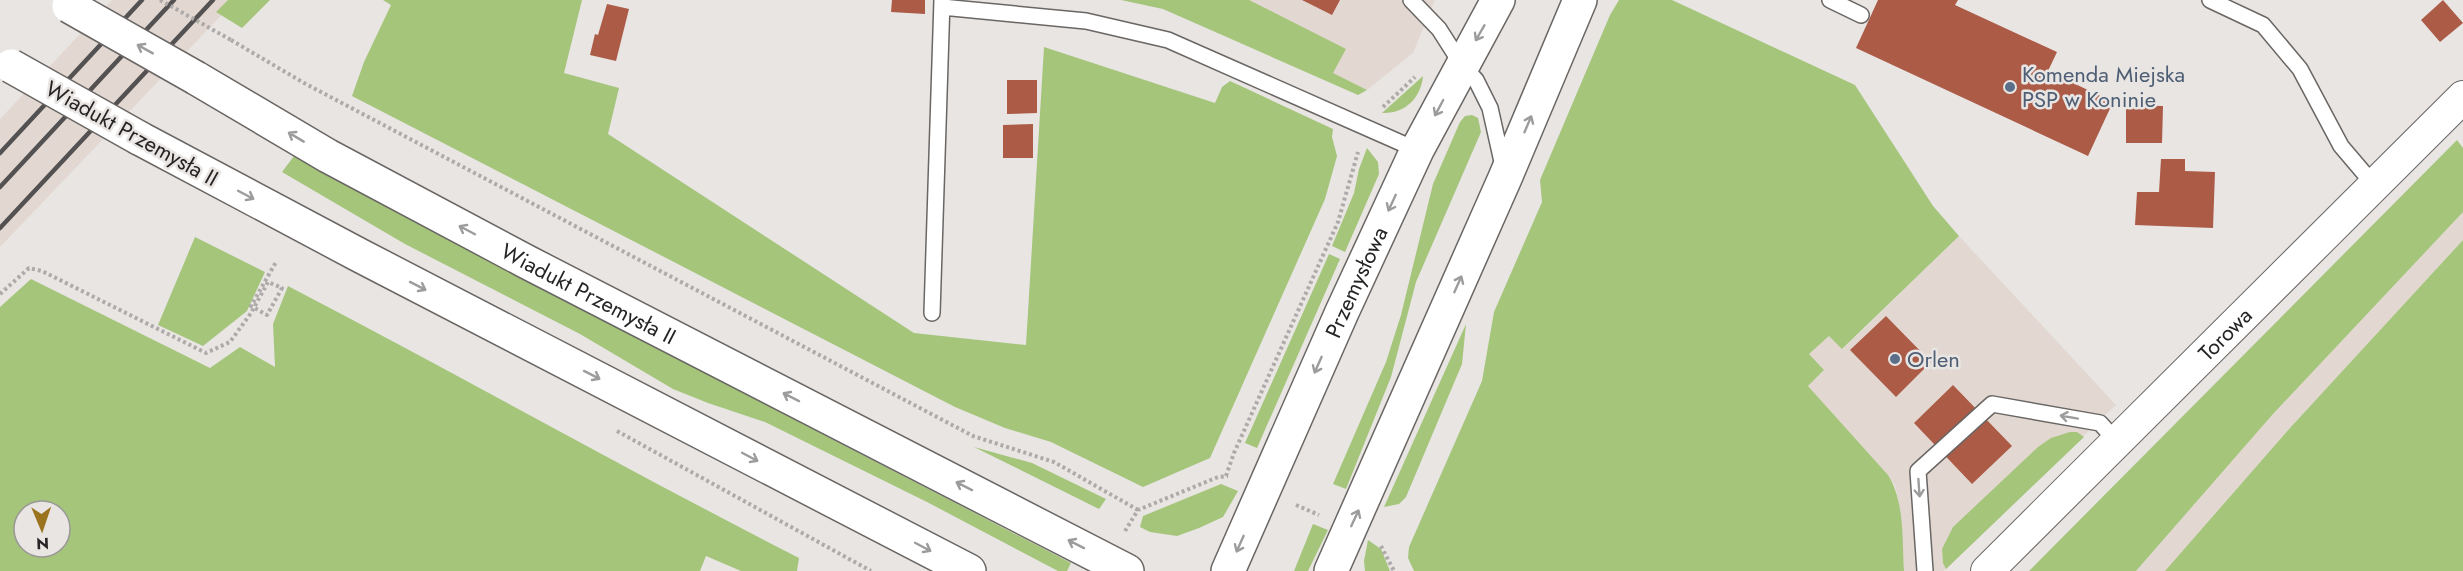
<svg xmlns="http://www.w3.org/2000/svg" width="2463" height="571" viewBox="0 0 2463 571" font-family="Jost,sans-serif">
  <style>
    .built { fill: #e2d8d1 }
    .green { fill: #a5c57b; fill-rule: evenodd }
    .building { fill: #ac5b47 }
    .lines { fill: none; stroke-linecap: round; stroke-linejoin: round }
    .lane-casing { stroke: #696664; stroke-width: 18 }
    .street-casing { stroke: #696664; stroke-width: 34 }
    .secondary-casing { stroke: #696664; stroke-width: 36 }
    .primary-casing { stroke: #696664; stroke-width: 36 }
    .path { stroke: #adaaa9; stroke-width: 4; stroke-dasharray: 3 3; stroke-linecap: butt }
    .lane { stroke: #fff; stroke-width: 15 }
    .street { stroke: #fff; stroke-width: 32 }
    .secondary { stroke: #fff; stroke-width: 33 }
    .primary { stroke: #fff; stroke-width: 33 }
    .rail { stroke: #535151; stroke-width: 4.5 }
    .secondary-bridge-casing { stroke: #696664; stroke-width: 36; stroke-linecap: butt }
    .path-bridge { stroke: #adaaa9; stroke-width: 4; stroke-dasharray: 3 3; stroke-linecap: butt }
    .secondary-bridge { stroke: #fff; stroke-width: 33 }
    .oneway { stroke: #9d9c9c }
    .service-dot { fill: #5c6f8a; stroke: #e8e5e3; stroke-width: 2 }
    .labels { text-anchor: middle; stroke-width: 5; stroke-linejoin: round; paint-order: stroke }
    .service-label { font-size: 22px; fill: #4e5e75; stroke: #e8e5e3; text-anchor: start }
    .street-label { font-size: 22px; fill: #262424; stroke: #e8e5e3 }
  </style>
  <rect width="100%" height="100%" fill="#e8e5e3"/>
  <!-- built -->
  <path class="built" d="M112,0H236L0,247V119Z
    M1182,0H1435L1413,53L1367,90Z
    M2463,212V240L2290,428L2165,571H2136L2273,414Z
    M1959,236L2116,405L1944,571H1904L1898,498L1895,486L1888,475L1808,386L1824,370L1809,354L1829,336L1843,349Z"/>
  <!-- green -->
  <path class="green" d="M228,0H270L242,28L216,12Z
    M383,0H582L564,73L619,88L608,134L914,333L1026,345L1044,47L1215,103L1222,87L1230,81L1333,129L1332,137L1337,156L1325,199L1210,458L1143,487L1051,442L1005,428L955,407L352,96L364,62L391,5Z
    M1121,0H1249L1346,49L1333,73L1367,90L1358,95L1163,9Z
    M1619,0H1672L1855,85L1933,206L1959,236L1842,349L1829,336L1809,354L1824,370L1808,386L1888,475C1905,502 1902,540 1904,571H1414L1408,558L1409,547L1482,381L1494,312L1542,202L1540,180L1610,15Z
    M1423,76C1421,98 1405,114 1382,113Z
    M1472,115L1478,118L1481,132L1416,282L1391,377L1346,489L1333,484L1386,362L1401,315L1433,184L1460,122L1465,116Z
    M2457,140L2463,148V212L2273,414L2136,571H2029Z
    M1367,148L1378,162L1379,174L1345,252L1332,246L1354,193L1359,169Z
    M294,156C551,295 812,428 1071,563L1067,571H1058L927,502L765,422L708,403L673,389L580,334L405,244L282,172Z
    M195,237L265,272L247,311L203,346L158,325Z
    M2463,240V571H2165L2290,428Z
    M1329,254L1340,259L1257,448L1245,443Z
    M31,279L210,368L240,347L275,367L273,324L288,286C459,375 627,470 799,558L797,571H741L706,556L700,571H0V307ZM24,511H60V547H24Z
    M1466,324L1462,364L1406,497L1399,504L1384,507Z
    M2070,432H2077L2084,437L1946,569L1943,563L1942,549L1953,527L2038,447L2051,438Z
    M974,447L1032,463L1106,499L1099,509Z
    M1221,484L1238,491L1223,517L1199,528L1177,536L1150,532L1140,527L1143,516Z
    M1313,524L1328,530L1308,571H1294Z
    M1368,540L1381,549L1390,571H1365L1364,561Z"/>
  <!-- building -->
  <path class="building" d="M892,0H925V14L891,12Z
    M1302,0H1340L1332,15Z
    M1878,0H1958L1955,5L2057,52L2048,71L2113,102L2088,156L1856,48Z
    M2443,0L2463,23L2440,42L2421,20Z
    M607,4L629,9L616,61L590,55L595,34L598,35Z
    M1007,80H1037V113L1007,114Z
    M2126,105L2163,106L2162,143H2126Z
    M1033,124V158H1003V125Z
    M2161,159H2185V171L2215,172L2213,228L2135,225L2137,192H2159Z
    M1886,316L1931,362L1896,397L1850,350Z
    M1953,385L2012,446L1972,484L1914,423Z"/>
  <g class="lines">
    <!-- lane casing -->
    <g class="lane-casing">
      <path id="lane" d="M1411,0L1439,29L1462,65L1476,80L1490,108L1503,166
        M1830,0L1861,15
        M2210,0L2263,25L2300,69L2341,146L2375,186
        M942,7L1086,21L1168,40L1417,150
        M932,313L942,0
        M1925,571L1918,471L1992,404L2100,423L2118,443"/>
    </g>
    <!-- street casing -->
    <g class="street-casing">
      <g id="street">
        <path id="s1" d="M1987,571L2463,97"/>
      </g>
    </g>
    <!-- secondary casing -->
    <g class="secondary-casing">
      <g id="secondary">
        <path id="s2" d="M196,78L328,156L527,262L1127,571"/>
        <path d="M139,138L359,255L969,571"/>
      </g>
    </g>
    <!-- primary casing -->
    <g class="primary-casing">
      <g id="primary">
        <path id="s3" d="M1228,571L1342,312L1417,150L1498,0"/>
        <path d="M1331,571L1505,178L1580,0"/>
      </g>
    </g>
    <!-- path -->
    <path class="path" d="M231,40L304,83L973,436L1054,462L1138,510
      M1383,107L1415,77
      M0,294L29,268L42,271L206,353L230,342L251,313L268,282L282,288L267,315L251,306L276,262
      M617,431L871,571
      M1226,476L1234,453L1338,222L1358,152
      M1296,505L1319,515
      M1125,531L1138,510L1218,477L1228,476
      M1381,546L1394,571"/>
    <!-- lane -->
    <use href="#lane" class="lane"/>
    <!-- street -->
    <use href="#street" class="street"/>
    <!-- secondary -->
    <use href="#secondary" class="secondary"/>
    <!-- primary -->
    <use href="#primary" class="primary"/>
    <!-- rail -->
    <path class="rail" d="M0,153L142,0
      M0,187L174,0
      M0,228L213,0"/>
    <!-- secondary-bridge casing -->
    <g class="secondary-bridge-casing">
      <path id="secondary-bridge" d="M69,6L196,78
        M11,66L139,138"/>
    </g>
    <!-- path-bridge -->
    <path class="path-bridge" d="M160,0L231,40"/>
    <!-- secondary-bridge -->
    <use href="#secondary-bridge" class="secondary-bridge"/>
  </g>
  <!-- one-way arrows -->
  <defs><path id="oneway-shaft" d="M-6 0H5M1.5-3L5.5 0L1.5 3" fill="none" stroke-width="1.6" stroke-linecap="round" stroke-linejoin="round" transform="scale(1.5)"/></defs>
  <g class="oneway">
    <use href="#oneway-shaft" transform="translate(1480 33) rotate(120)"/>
    <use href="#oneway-shaft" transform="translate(145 49) rotate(-151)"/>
    <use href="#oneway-shaft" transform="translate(1439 108) rotate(118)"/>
    <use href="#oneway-shaft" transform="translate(1528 124) rotate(-67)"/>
    <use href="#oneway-shaft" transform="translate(296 137) rotate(-149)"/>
    <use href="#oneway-shaft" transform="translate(246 195) rotate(28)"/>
    <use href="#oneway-shaft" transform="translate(1392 203) rotate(115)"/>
    <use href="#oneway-shaft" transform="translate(467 230) rotate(-152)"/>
    <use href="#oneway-shaft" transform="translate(1458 284) rotate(-66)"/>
    <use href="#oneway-shaft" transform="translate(418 286) rotate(27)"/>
    <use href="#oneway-shaft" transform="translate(1318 365) rotate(114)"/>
    <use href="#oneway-shaft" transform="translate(592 375) rotate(27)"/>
    <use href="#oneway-shaft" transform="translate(791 397) rotate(-153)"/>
    <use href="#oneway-shaft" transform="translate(2069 417) rotate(-170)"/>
    <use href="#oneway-shaft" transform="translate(750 457) rotate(28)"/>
    <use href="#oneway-shaft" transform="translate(964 486) rotate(-153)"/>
    <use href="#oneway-shaft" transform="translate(1919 488) rotate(86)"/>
    <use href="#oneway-shaft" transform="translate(1355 518) rotate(-65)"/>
    <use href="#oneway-shaft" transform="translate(1076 544) rotate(-153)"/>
    <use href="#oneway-shaft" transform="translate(1240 544) rotate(114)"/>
    <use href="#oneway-shaft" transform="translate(923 547) rotate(28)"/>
  </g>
  <!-- markers -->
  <g class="service-dot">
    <circle cx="2010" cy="87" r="6"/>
    <circle cx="1895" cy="359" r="6"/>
  </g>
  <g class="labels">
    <!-- service labels -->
    <g class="service-label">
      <text x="2022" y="82">Komenda Miejska<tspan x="2022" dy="25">PSP w Koninie</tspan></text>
      <text x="1907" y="367">Orlen</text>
    </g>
    <!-- street labels -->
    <g class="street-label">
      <text transform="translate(132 133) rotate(29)" y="8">Wiadukt Przemysła II</text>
      <text dy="8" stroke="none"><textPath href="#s3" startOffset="316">Przemysłowa</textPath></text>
      <text dy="8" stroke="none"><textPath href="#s2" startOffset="448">Wiadukt Przemysła II</textPath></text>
      <text dy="8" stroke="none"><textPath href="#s1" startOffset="336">Torowa</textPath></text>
    </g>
  </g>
  <!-- north arrow -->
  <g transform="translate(42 529) rotate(178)"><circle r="28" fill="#e8e5e3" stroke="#9a9897" stroke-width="1.5"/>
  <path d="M0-4.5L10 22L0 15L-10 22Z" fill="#9a731f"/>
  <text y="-9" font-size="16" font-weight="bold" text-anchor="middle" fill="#262424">N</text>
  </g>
</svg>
